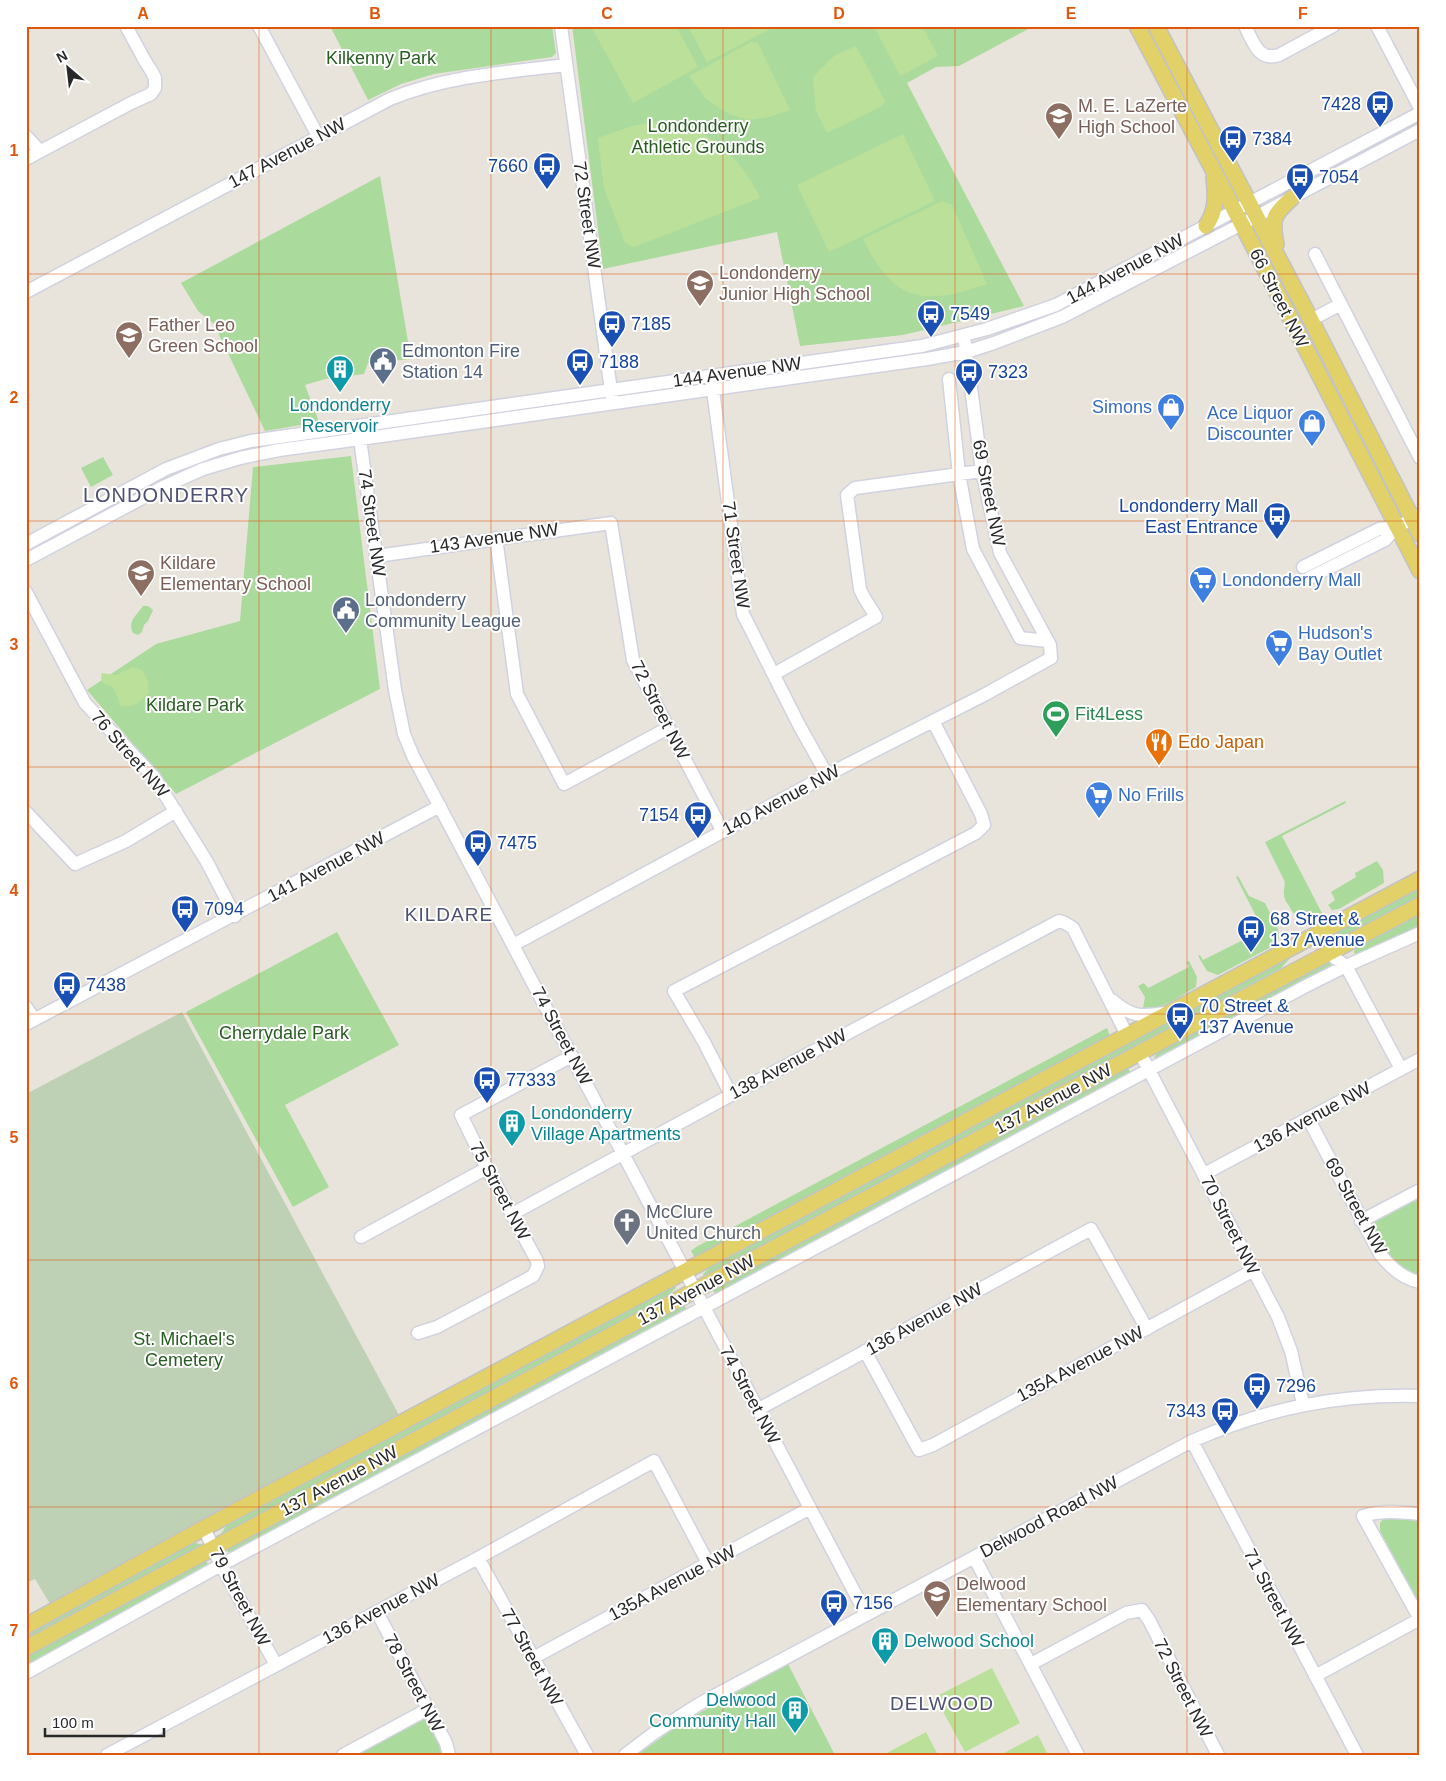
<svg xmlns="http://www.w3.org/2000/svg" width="1446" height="1781" viewBox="0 0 1446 1781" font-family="Arial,sans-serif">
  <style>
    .green { fill: #abda9d }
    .cemetery { fill: #bfd1b4 }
    .pitch { fill: #bbe09a }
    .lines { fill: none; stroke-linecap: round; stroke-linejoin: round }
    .minor-casing { stroke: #d1d2df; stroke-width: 15 }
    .major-casing { stroke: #c3c3c3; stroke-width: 18 }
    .minor { stroke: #fff; stroke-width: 12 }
    .major { stroke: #e1d168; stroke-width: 15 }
    .grid { fill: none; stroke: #de570d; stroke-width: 1; stroke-opacity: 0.55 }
    .labels { text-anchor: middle; stroke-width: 4; stroke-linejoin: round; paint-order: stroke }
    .park-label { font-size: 18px; fill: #275c21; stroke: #fff }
    .transit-label { font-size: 18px; fill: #164399; stroke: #fff; text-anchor: start }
    .education-label { font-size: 18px; fill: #785e54; stroke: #fff; text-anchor: start }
    .street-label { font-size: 18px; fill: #282828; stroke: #fff }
    .service-label { font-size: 18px; fill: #4e5e75; stroke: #fff; text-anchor: start }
    .culture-label { font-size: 18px; fill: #0d838f; stroke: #fff; text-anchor: start }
    .shop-label { font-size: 18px; fill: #366cbe; stroke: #fff; text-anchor: start }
    .leisure-label { font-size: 18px; fill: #27864d; stroke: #fff; text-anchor: start }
    .food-label { font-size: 18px; fill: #c56008; stroke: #fff; text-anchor: start }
    .worship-label { font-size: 18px; fill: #5b616d; stroke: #fff; text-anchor: start }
    .neighbourhood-label { font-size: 19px; letter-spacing: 1px; fill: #4e5073; stroke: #fff }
    .quarter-label { font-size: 20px; letter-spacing: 1px; fill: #4e5073; stroke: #fff }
    .neatline { fill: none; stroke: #de570d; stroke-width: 2 }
    .grid-label { font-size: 16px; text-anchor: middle; font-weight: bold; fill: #de570d }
  </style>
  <rect width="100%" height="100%" fill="#e9e4db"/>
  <!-- green -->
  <path class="green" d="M330,26H552L556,53L552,57L434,74L401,84L368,100Z
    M572,26H1034L959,66L936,67L907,83L1024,306L903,335L800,346L777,232L603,269Z
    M380,176L411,359L368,363L364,374L325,379L305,385L319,422L265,431L214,324L198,311L181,283Z
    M351,456L380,689L176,794L87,690L156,644L240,621L253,467Z
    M103,457L113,475L91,487L81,468Z
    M143,606H148L153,610L148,621L144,625L142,632L138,635L133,633C127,621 137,615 143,606Z
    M1345,801L1346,803L1282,836L1323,915C1311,927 1296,920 1289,906C1287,903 1284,899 1284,895C1283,890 1286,885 1284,880L1265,842Z
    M1377,861L1383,870L1384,883L1339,909L1332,910L1328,905L1335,900L1331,892L1356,877L1355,873Z
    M1238,876L1249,896L1265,903L1278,929L1279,938L1273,946L1218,975L1207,971L1198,956L1200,955L1203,960L1257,933L1260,924L1236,877Z
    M1420,885V895L1412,902C1392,912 1329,953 1309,945Z
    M1420,910V929L1359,955H1355L1354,952L1356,948L1382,935L1381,931Z
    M337,932L399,1045L285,1105L329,1187L293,1207L186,1012Z
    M1291,955L1292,956L1281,968L1119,1054L1077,1081L714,1275L704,1277L703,1274L709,1268L749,1247L783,1225Z
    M1189,961L1197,977L1196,987C1179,997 1161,1010 1141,1011L1143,1008L1145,997L1138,986L1144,983L1148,988L1189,967L1186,962Z
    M1332,961L1333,963L1329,968L1162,1058H1154L1159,1049L1324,962Z
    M1107,1028L1110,1036L695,1258L691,1251L696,1247Z
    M1127,1067L1131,1073L716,1295L712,1289Z
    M1420,1197V1277C1392,1266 1384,1251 1372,1226L1373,1223L1377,1220Z
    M674,1285L676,1288L667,1296L630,1316L588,1342L219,1537L226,1526L273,1501L323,1470Z
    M684,1304L687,1310L231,1554L227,1551L233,1544Z
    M1391,1517L1420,1520V1606L1380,1531V1523L1384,1518Z
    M196,1543L202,1545V1548L26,1642V1629L189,1544Z
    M204,1561L208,1563L204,1569L26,1668V1654L196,1563Z
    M788,1664L835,1755H637L683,1722Z
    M425,1719C434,1727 440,1743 443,1755H354L421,1720Z"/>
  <!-- cemetery -->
  <path class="cemetery" d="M182,1012L399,1415L50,1604L35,1579L26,1583V1094Z"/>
  <!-- pitch -->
  <path class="pitch" d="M591,26H676L698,67L633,103Z
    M688,26H768L770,29L707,62Z
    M874,26H922L938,56L900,76Z
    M751,42L758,43L790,110L769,117L748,120L729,114L706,99L689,76Z
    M856,46L885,101L882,106L827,133L816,111L813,77L835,55Z
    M649,123C660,123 674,121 684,125C719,138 745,165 760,198L634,247L625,243L604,188L598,138L632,126Z
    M903,134L935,201L829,252L797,185Z
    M942,201L952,205L987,284C947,297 910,309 881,269C874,260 868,249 863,239Z
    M133,667L142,670L148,681L149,692C139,703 136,707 121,706L113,687L103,683L101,678L102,673L116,675Z
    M992,1668L1020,1723L965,1752L935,1697Z
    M926,1732L938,1755H883Z
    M1038,1735L1048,1755H1000Z"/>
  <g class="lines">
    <!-- minor casing -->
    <g class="minor-casing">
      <path id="minor" d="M259,26L318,136
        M561,26L612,398
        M1245,26C1253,41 1258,62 1279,55L1333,26
        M1377,26L1420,108
        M26,136L40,151
        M26,159L131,103L151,94L155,88V78L152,72L145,61L126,26
        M1315,254L1420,458
        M26,292L390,99C446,76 507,72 566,65
        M1311,320L1341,304
        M949,379L959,474L973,549L1020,638L1047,641
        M712,383L743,614L799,725L827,775
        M359,432L395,690L404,734L413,756L866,1614
        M496,538L517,694L564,784L668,728
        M26,544L166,469L219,449L251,441L922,346L987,329L1056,305L1420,113
        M377,556L611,523L633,660L723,832
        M26,560L163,487L203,469L240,458L279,450L360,439L927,359L966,352L994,343L1062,317L1263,213L1420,130
        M1303,567L1379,529L1397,527L1420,515
        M1309,578L1385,540L1397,527
        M26,592L85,703L154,777L207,862L235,916
        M774,674L876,617C871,607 864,600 860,589L847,495L855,488L982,471
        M26,812L75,864L126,841L176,811
        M513,945L827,775L984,695L1051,658L1050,645L1000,553L982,471L965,343
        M1328,953L1346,966L1401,1069
        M1112,1000C1131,1017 1141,1017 1165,1013
        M26,1007L34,1019
        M26,1024L440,806
        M1140,1053L1278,1317L1291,1351L1303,1404
        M731,1095L704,1042L674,991L976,833L984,825L981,814L933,721
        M1308,1118L1380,1254C1390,1267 1403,1279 1420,1282
        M1204,1174L1420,1059
        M512,1214L731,1095L1059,921L1065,923L1073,928L1127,1035
        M1361,1221L1420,1190
        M361,1237L487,1168
        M418,1333L437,1327L533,1276L538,1266L537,1261L487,1168L461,1115L572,1056
        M865,1351L919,1450L933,1445L1254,1270
        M757,1410L1091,1229L1147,1329
        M1192,1441L1357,1755
        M1420,1514C1400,1512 1382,1510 1363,1516L1420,1619
        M204,1528L221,1565L276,1665
        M974,1557L1078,1755
        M478,1558L587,1755
        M377,1612L446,1743L449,1755
        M533,1658L810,1508
        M1031,1664L1126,1613L1142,1610L1149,1620L1218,1755
        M26,1673L221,1565L1306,986L1346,966L1420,933
        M1315,1676L1420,1619
        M107,1755L478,1558L654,1461L708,1563
        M343,1755L428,1709
        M625,1755L654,1733L699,1704L1192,1441C1267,1408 1338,1394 1420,1396"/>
    </g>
    <!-- major casing -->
    <g class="major-casing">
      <path id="major" d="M1137,26L1247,234L1420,571
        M1156,26L1311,320L1420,534
        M1206,226C1217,210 1216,196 1214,178
        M1276,244C1271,219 1273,215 1292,198
        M26,1626L204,1528L1420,879
        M26,1648L1126,1060L1420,905"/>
    </g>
    <!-- minor -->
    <use href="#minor" class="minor"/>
    <!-- major -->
    <use href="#major" class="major"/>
  </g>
  <!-- grid -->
  <path class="grid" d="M259,26V1755M491,26V1755M723,26V1755M955,26V1755M1187,26V1755M26,274H1420M26,521H1420M26,767H1420M26,1014H1420M26,1260H1420M26,1507H1420"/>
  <!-- icons -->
  <defs>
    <g id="bus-pin" transform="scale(1.4375)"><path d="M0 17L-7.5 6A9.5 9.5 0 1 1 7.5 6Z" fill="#1a4fb4" stroke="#fff"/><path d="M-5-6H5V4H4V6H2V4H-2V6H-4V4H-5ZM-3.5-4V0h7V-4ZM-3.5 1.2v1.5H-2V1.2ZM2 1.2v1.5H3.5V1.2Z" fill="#fff"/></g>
    <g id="school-pin" transform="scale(1.4375)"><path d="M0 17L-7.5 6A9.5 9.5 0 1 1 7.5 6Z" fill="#8d6e63" stroke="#fff"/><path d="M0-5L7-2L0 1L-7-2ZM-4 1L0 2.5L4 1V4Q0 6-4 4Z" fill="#fff"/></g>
    <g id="civic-pin" transform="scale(1.4375)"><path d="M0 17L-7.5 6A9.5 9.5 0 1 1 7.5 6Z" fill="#5c6f8a" stroke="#fff"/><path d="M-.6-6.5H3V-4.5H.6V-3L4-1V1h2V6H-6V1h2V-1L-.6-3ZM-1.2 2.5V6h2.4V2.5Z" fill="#fff"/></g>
    <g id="building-pin" transform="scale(1.4375)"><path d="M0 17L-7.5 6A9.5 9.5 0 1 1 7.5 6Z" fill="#0f9aa8" stroke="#fff"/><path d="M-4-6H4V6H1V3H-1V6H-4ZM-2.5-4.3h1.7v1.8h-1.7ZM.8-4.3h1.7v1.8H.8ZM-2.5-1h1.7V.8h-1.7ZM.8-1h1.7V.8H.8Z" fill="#fff"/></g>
    <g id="shop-pin" transform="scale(1.4375)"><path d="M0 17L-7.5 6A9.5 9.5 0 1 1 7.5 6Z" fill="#3f7fe0" stroke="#fff"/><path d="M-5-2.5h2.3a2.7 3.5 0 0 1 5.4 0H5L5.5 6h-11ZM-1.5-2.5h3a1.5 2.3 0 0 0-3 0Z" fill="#fff"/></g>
    <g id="supermarket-pin" transform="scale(1.4375)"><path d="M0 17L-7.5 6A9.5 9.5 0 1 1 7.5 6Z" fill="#3f7fe0" stroke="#fff"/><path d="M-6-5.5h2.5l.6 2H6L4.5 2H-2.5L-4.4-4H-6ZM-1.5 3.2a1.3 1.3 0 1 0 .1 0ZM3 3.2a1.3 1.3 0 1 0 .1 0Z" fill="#fff"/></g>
    <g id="stadium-pin" transform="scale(1.4375)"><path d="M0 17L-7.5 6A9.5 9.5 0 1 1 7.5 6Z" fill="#2e9e5b" stroke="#fff"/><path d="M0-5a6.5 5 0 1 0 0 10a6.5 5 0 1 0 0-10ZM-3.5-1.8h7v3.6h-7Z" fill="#fff"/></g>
    <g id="restaurant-pin" transform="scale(1.4375)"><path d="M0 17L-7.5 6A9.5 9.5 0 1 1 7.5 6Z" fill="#e8710a" stroke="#fff"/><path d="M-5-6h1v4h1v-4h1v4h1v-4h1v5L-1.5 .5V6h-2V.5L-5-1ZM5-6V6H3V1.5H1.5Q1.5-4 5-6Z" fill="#fff"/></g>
    <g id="church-pin" transform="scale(1.4375)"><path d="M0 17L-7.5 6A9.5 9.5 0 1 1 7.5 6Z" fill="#6b7280" stroke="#fff"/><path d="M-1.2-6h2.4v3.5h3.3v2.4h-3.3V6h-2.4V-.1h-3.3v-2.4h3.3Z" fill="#fff"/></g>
  </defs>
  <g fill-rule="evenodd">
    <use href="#bus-pin" x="1380" y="104"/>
    <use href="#school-pin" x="1059" y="116"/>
    <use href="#bus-pin" x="1233" y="139"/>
    <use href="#bus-pin" x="547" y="166"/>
    <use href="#bus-pin" x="1300" y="177"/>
    <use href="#school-pin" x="700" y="283"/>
    <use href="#bus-pin" x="931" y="314"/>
    <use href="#bus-pin" x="612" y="324"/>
    <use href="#school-pin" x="129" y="335"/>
    <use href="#civic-pin" x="383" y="361"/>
    <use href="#bus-pin" x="580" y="362"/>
    <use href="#building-pin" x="340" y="369"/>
    <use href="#bus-pin" x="969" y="372"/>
    <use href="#shop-pin" x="1171" y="407"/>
    <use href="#shop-pin" x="1312" y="423"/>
    <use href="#bus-pin" x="1277" y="516"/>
    <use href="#school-pin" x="141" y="573"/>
    <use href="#supermarket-pin" x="1203" y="580"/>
    <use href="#civic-pin" x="346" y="610"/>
    <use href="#supermarket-pin" x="1279" y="643"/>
    <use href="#stadium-pin" x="1056" y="714"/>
    <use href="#restaurant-pin" x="1159" y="742"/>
    <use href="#supermarket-pin" x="1099" y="795"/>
    <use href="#bus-pin" x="698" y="815"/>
    <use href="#bus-pin" x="478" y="843"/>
    <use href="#bus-pin" x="185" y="909"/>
    <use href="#bus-pin" x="1251" y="929"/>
    <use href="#bus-pin" x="67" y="985"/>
    <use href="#bus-pin" x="1180" y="1016"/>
    <use href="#bus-pin" x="487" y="1080"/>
    <use href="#building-pin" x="512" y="1123"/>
    <use href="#church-pin" x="627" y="1222"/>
    <use href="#bus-pin" x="1257" y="1386"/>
    <use href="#bus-pin" x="1225" y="1411"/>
    <use href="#school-pin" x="937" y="1594"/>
    <use href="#bus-pin" x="834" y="1603"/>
    <use href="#building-pin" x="885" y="1641"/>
    <use href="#building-pin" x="795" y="1710"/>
  </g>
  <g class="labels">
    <!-- park labels -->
    <g class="park-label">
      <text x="381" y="64">Kilkenny Park</text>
      <text x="698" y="132">Londonderry<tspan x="698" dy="21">Athletic Grounds</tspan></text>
      <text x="195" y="711">Kildare Park</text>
      <text x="284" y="1039">Cherrydale Park</text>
      <text x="184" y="1345">St. Michael's<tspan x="184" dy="21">Cemetery</tspan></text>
    </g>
    <!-- transit labels -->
    <g class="transit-label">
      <text x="1361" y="110" text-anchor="end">7428</text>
      <text x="1252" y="145">7384</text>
      <text x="528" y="172" text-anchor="end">7660</text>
      <text x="1319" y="183">7054</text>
      <text x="950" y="320">7549</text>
      <text x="631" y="330">7185</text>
      <text x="599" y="368">7188</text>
      <text x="988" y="378">7323</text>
      <text x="1258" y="512" text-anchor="end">Londonderry Mall<tspan x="1258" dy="21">East Entrance</tspan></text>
      <text x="679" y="821" text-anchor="end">7154</text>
      <text x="497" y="849">7475</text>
      <text x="204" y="915">7094</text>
      <text x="1270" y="925">68 Street &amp;<tspan x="1270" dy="21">137 Avenue</tspan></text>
      <text x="86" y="991">7438</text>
      <text x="1199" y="1012">70 Street &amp;<tspan x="1199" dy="21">137 Avenue</tspan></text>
      <text x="506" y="1086">77333</text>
      <text x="1276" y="1392">7296</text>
      <text x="1206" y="1417" text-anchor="end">7343</text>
      <text x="853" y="1609">7156</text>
    </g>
    <!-- education labels -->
    <g class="education-label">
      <text x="1078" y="112">M. E. LaZerte<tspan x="1078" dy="21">High School</tspan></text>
      <text x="719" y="279">Londonderry<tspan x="719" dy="21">Junior High School</tspan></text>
      <text x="148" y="331">Father Leo<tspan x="148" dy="21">Green School</tspan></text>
      <text x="160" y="569">Kildare<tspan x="160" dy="21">Elementary School</tspan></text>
      <text x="956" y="1590">Delwood<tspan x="956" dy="21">Elementary School</tspan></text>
    </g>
    <!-- street labels -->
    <g class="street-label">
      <text transform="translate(287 153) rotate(-28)" y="6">147 Avenue NW</text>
      <text transform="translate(587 215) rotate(82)" y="6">72 Street NW</text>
      <text transform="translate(1125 269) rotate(-28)" y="6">144 Avenue NW</text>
      <text transform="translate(1279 298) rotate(63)" y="6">66 Street NW</text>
      <text transform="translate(737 372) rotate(-8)" y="6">144 Avenue NW</text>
      <text transform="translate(989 493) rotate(79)" y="6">69 Street NW</text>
      <text transform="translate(372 523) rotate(82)" y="6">74 Street NW</text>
      <text transform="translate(494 538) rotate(-8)" y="6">143 Avenue NW</text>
      <text transform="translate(736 555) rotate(82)" y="6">71 Street NW</text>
      <text transform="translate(660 710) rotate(63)" y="6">72 Street NW</text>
      <text transform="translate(130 754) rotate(49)" y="6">76 Street NW</text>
      <text transform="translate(781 800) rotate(-28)" y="6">140 Avenue NW</text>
      <text transform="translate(326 867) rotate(-28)" y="6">141 Avenue NW</text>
      <text transform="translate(562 1036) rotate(62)" y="6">74 Street NW</text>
      <text transform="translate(788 1064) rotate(-28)" y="6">138 Avenue NW</text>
      <text transform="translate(1053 1099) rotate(-28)" y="6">137 Avenue NW</text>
      <text transform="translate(1312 1117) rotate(-28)" y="6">136 Avenue NW</text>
      <text transform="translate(500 1191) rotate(62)" y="6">75 Street NW</text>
      <text transform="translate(1356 1206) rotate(61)" y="6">69 Street NW</text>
      <text transform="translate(1230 1225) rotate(63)" y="6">70 Street NW</text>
      <text transform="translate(696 1290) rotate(-28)" y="6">137 Avenue NW</text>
      <text transform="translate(924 1319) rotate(-29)" y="6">136 Avenue NW</text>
      <text transform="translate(1080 1364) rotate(-28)" y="6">135A Avenue NW</text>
      <text transform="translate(750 1395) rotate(62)" y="6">74 Street NW</text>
      <text transform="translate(339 1481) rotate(-28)" y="6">137 Avenue NW</text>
      <text transform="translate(1049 1517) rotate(-28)" y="6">Delwood Road NW</text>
      <text transform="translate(672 1583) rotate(-28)" y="6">135A Avenue NW</text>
      <text transform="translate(240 1597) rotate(62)" y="6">79 Street NW</text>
      <text transform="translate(1274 1598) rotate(62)" y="6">71 Street NW</text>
      <text transform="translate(381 1609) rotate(-28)" y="6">136 Avenue NW</text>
      <text transform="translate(532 1657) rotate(61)" y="6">77 Street NW</text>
      <text transform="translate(414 1683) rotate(62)" y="6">78 Street NW</text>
      <text transform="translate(1183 1688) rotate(63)" y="6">72 Street NW</text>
    </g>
    <!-- service labels -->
    <g class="service-label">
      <text x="402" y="357">Edmonton Fire<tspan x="402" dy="21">Station 14</tspan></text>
      <text x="365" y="606">Londonderry<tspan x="365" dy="21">Community League</tspan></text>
    </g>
    <!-- culture labels -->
    <g class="culture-label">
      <text x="340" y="411" text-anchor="middle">Londonderry<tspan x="340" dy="21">Reservoir</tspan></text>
      <text x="531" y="1119">Londonderry<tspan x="531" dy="21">Village Apartments</tspan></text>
      <text x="904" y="1647">Delwood School</text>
      <text x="776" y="1706" text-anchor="end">Delwood<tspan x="776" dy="21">Community Hall</tspan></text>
    </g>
    <!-- shop labels -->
    <g class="shop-label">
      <text x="1152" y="413" text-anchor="end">Simons</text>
      <text x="1293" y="419" text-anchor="end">Ace Liquor<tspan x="1293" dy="21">Discounter</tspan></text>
      <text x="1222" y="586">Londonderry Mall</text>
      <text x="1298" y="639">Hudson's<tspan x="1298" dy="21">Bay Outlet</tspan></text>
      <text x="1118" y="801">No Frills</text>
    </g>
    <!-- leisure labels -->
    <g class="leisure-label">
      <text x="1075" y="720">Fit4Less</text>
    </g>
    <!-- food labels -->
    <g class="food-label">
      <text x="1178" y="748">Edo Japan</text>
    </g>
    <!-- worship labels -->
    <g class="worship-label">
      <text x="646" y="1218">McClure<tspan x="646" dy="21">United Church</tspan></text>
    </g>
    <!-- neighbourhood labels -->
    <g class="neighbourhood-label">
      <text x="449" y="921">KILDARE</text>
      <text x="942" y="1710">DELWOOD</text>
    </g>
    <!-- quarter labels -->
    <g class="quarter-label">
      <text x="166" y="502">LONDONDERRY</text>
    </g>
  </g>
  <!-- border -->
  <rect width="1446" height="1781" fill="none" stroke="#ffffff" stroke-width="55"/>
  <!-- north arrow -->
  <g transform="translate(68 68) rotate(332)" stroke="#ffffff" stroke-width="4" paint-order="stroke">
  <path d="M0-4L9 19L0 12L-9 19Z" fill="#282828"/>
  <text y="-8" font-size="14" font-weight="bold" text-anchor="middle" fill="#282828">N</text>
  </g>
  <!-- scale -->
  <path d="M45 1728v8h119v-8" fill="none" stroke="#282828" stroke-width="2.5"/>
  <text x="52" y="1728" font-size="15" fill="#282828" stroke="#ffffff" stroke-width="4" paint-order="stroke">100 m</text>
  <rect x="28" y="28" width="1390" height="1726" class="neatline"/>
  <g class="grid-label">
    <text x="143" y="19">A</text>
    <text x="375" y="19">B</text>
    <text x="607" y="19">C</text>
    <text x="839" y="19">D</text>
    <text x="1071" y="19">E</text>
    <text x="1303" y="19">F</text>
    <text x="14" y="156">1</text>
    <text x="14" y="403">2</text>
    <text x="14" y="650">3</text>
    <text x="14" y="896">4</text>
    <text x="14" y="1143">5</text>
    <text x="14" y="1389">6</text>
    <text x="14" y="1636">7</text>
  </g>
</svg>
